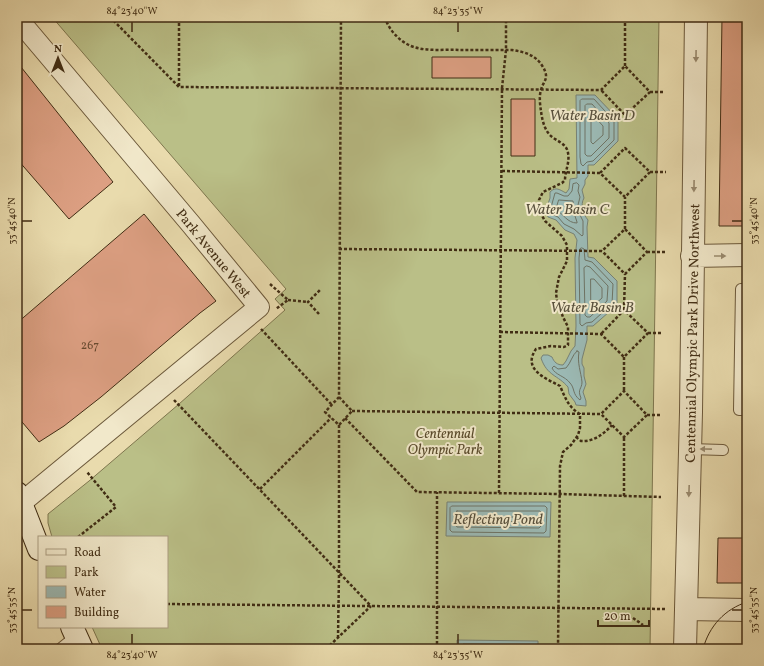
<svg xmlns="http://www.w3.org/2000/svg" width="764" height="666" viewBox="0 0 764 666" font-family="Vollkorn,serif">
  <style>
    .green { fill: #babf87; stroke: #7e764e }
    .water { fill: #9bb9b4; stroke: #778174 }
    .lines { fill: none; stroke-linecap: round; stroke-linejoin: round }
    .shore { stroke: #6e7364; stroke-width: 1 }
    .building { fill: #dc9f82; stroke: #412d14 }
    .service-casing { stroke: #6b583a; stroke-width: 12 }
    .minor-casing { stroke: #6b583a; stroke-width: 22 }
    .tertiary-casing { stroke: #6b583a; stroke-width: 24 }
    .secondary-casing { stroke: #412d14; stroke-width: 24 }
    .path { stroke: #412d14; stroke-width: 2.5; stroke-dasharray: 3 2; stroke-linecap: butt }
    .service { stroke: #f1e8ca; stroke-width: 10 }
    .minor { stroke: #f1e8ca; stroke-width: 20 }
    .tertiary { stroke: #f1e8ca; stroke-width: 22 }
    .secondary { stroke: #f1e8ca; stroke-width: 22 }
    .tram { stroke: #412d14; stroke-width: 1 }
    .oneway { fill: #998a6f }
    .ticks { fill: none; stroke: #412d14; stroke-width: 1.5 }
    .labels { text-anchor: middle; stroke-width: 4; stroke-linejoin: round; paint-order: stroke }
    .number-label { font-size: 12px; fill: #684a30 }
    .street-label { font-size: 14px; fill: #412d14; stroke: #f1e8ca }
    .park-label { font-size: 14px; font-style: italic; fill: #594a2b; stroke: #f1e8ca }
    .water-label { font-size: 15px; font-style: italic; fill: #58503c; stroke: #f1e8ca }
    .neatline { fill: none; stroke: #412d14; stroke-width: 1.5 }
    .ticks-label { font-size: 10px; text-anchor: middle; fill: #412d14 }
  </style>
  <rect width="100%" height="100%" fill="#e9dbad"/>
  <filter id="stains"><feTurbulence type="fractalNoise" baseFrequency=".005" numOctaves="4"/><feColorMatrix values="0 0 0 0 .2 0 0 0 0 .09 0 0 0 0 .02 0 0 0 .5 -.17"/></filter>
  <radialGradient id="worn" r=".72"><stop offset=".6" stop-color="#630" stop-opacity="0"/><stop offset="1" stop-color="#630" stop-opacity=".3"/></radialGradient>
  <!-- green -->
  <path class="green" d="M52,17H659L650,649H102L92,627H167V537H52L48,523V514L89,481L179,404L285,310L275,299L286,289Z"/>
  <!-- water -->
  <path class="water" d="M576,95H595L618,119V141L594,165H588V176L585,180V184L582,190L584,198C580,205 583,214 588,220L587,227L588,257L594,258L617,281V305L593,326H587V340L582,359V364L584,368V376L586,384L583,392L586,401V406L576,405L575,402L569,394L568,387C558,375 547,376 541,358L543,355H548L552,357C554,362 557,365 563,365L566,361L571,351L575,346L576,326L575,258L577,240L574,234L565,230L556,220L548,217L546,210L550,198V192C556,186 560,190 566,193L569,189L570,179L577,178Z
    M447,502H551L550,537L446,536Z
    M457,640L538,641V649H457Z"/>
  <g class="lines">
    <!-- shore -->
    <path class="shore" d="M582,99H594L614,121V140L593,161L587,162L583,166L581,164L580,157V101Z
      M587,104H592L609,123V138L591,156H587L585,154V106Z
      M593,115L603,126V135L593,144L591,142V117Z
      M577,183L579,185L578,191L580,197L578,205L579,213L583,221V235L582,236L574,229L564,224L558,217L551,214L550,211L555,193H557L564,196H568L572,191L573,184Z
      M559,200L573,201L574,213L577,222V223C567,223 564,214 556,210Z
      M582,248L584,249L585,260L592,262L613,284L612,304L592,322L586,323L582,326L580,324L579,258L580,249Z
      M587,266L590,267L608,286L607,301L590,317H587L585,315L584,268Z
      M591,279H594L602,288V298L593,306L591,304Z
      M577,351L579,352C577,363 581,372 582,382C582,389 577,389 581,398L580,400C572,394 575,388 570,383C565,376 555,375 552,368L554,366L558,369L566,368C571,363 572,355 577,351Z
      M452,506H545L547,508L546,531L544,533L452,532L450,530V508Z
      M457,511H540L542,513L541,526L539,528L457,527C454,524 454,514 457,511Z
      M462,517H534L535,520L533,522L463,521L461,520Z
      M460,649L461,646L463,644L532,645L534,646V649"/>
  </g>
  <!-- building -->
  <path class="building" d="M722,17H747V226H719Z
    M432,57H491V78H432Z
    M17,62L113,182L69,219L17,159Z
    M511,99H535V156H511Z
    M144,214L216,301L200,313L101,397L64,426L39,442L17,416V323Z
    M718,538H747V583H717Z"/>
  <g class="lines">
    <!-- service casing -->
    <g class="service-casing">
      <path id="service" d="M747,289H741L739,410H747
        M690,449L723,450
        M60,649L76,636"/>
    </g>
    <!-- minor casing -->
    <g class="minor-casing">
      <path id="minor" d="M17,18L190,223L259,307L21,503"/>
    </g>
    <!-- tertiary casing -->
    <g class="tertiary-casing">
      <path id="tertiary" d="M692,256L747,255
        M686,609L747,610
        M685,649L691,412L696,17"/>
    </g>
    <!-- secondary casing -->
    <g class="secondary-casing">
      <path id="secondary" d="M17,493L39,549
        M72,627L82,649"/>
    </g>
    <!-- path -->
    <path class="path" d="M110,17L179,87L601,90L625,66L650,92L625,115L601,90
      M385,17C388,29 399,41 411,46C426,52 444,49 460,50C477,50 495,50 512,50C525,52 536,55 543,67C550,79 543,81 541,90C539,96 540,105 541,111C542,119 544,128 549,134C555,141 567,143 568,153C570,162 565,171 565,180L562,183L543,192L539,200V207L540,212L545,221L562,236L567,245V261L559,277L556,293L557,301L563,317L568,327V345L564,347L551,346L536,349C522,369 545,378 560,386C565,397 568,407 580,414V428L578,435L571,445L563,452L560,466L558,649
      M625,66V17
      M179,86V17
      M650,92H665
      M502,171L600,173L625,197L650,172L625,148L600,173
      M650,172H666
      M625,229V197
      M339,249L602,251L625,229L647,252L625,274L602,251
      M647,252H665
      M270,284L288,300L276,309
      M288,300L308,302
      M624,310L625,274
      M319,314L308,302L320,290
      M261,329L332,405
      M500,332L601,334L624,357L648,333L624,310L601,334
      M648,333H663
      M624,357V391
      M339,397L352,411L339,425L325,412L339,397L341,17
      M174,400L371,606
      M352,411L601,414L624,391L647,415L624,437L601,414
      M647,415H662
      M345,418L417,492L560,494L661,497
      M576,437L581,441C593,442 604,434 612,425
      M260,489L331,418
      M499,493L502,88L506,50V17
      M624,496V437
      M78,537L116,507L87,472
      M167,604L666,609
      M633,618L643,625
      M338,638L339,573V425
      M326,649L371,606
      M437,649V492"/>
    <!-- service -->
    <use href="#service" class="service"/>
    <!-- minor -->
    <use href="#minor" class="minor"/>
    <!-- tertiary -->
    <use href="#tertiary" class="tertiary"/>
    <!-- secondary -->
    <use href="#secondary" class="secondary"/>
    <!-- tram -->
    <path class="tram" d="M703,649C709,626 725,609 747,602"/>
  </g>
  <!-- one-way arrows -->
  <defs><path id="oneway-solid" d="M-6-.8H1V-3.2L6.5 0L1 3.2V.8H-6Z"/></defs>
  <g class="oneway">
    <use href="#oneway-solid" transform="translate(696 56) rotate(91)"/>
    <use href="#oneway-solid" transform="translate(694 186) rotate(91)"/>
    <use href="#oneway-solid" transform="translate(720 256)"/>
    <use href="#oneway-solid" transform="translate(706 449) rotate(-179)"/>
    <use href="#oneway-solid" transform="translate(689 491) rotate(92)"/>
  </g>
  <!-- ticks -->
  <path class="ticks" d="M132,22V32M458,22V32M22,221H32M732,221H742M22,610H32M732,610H742M132,634V644M458,634V644"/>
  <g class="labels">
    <!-- number labels -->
    <g class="number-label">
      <text x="90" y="349">267</text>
    </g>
    <!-- street labels -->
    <g class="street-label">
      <text transform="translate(214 253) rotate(51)" y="5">Park Avenue West</text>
      <text transform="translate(692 333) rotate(-89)" y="5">Centennial Olympic Park Drive Northwest</text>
    </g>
    <!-- park labels -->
    <g class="park-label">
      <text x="445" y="438">Centennial<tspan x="445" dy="16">Olympic Park</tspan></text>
    </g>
    <!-- water labels -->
    <g class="water-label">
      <text x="592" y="120">Water Basin D</text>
      <text x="567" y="214">Water Basin C</text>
      <text x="592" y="312">Water Basin B</text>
      <text x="498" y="524">Reflecting Pond</text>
    </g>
  </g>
  <!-- margin -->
  <rect width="764" height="666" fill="none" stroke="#e9dbad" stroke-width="44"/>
  <!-- legend -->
  <rect x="38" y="536" width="130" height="92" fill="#f1e8ca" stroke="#ab9d81"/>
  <rect x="46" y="549" width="20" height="6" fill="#f1e8ca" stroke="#ab9d81"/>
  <text x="74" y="556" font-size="12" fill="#412d14">Road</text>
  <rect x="46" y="566" width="20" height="12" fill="#babf87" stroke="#ab9d81"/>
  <text x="74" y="576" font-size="12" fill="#412d14">Park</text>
  <rect x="46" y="586" width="20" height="12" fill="#9bb9b4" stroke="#ab9d81"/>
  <text x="74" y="596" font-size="12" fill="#412d14">Water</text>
  <rect x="46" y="606" width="20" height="12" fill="#dc9f82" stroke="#ab9d81"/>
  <text x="74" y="616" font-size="12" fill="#412d14">Building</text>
  <!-- north arrow -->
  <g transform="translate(58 58)" stroke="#f1e8ca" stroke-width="3" paint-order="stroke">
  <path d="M0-3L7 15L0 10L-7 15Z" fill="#412d14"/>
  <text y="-6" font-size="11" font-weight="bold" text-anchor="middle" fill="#412d14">N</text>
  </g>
  <!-- scale -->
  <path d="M598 620v6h51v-6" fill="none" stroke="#412d14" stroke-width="2"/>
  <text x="604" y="620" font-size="12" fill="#412d14" stroke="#f1e8ca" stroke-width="3" paint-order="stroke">20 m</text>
  <rect x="22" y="22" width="720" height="622" class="neatline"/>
  <g class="ticks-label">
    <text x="132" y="14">84°23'40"W</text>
    <text x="458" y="14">84°23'35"W</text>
    <text transform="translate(11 221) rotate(-90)" y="4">33°45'40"N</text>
    <text transform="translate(753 221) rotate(-90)" y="4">33°45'40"N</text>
    <text transform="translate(11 610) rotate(-90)" y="4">33°45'35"N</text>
    <text transform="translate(753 610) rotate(-90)" y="4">33°45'35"N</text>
    <text x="132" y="658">84°23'40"W</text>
    <text x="458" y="658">84°23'35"W</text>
  </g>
  <rect width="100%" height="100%" filter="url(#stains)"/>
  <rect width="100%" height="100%" fill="url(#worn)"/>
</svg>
